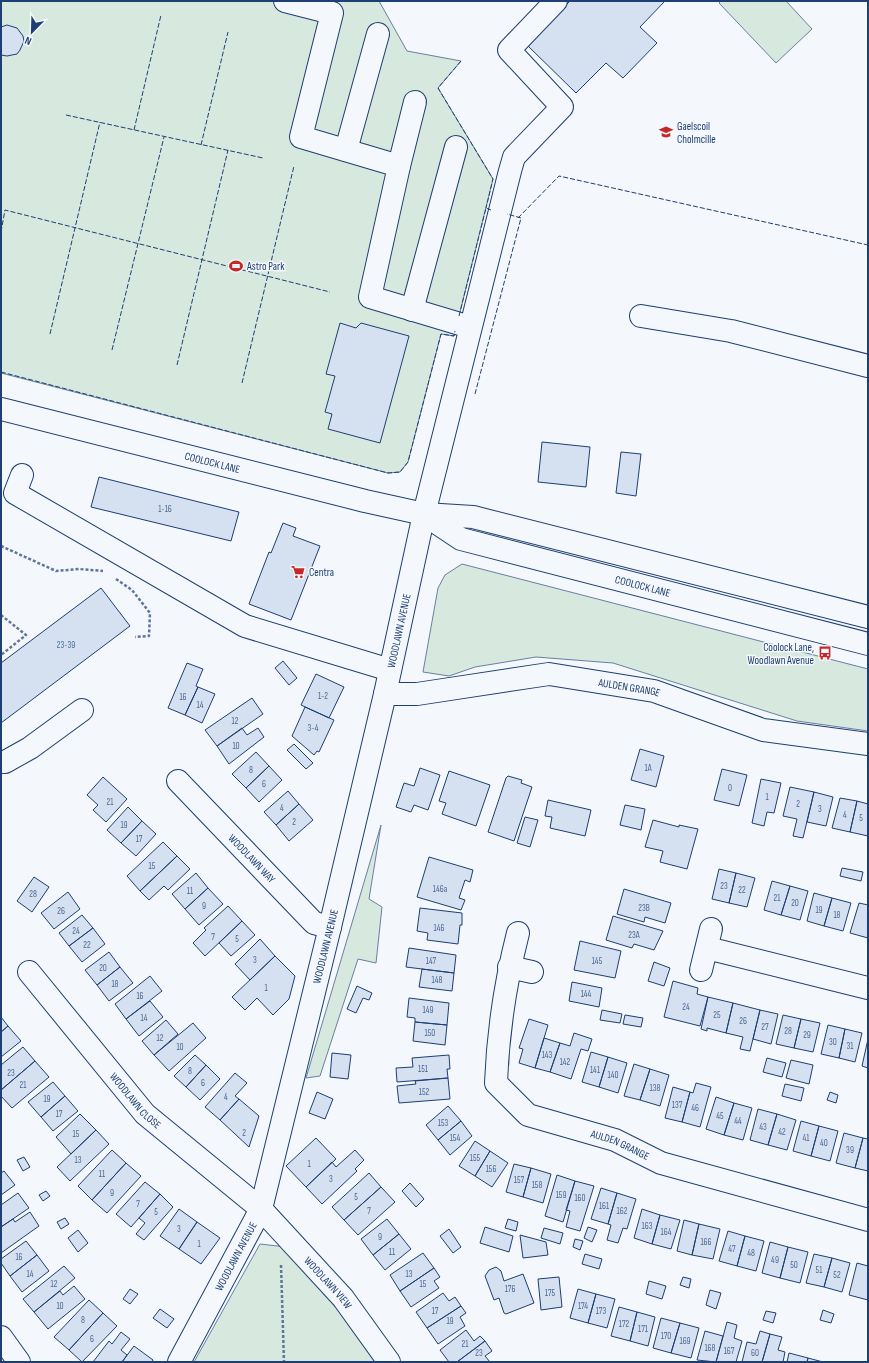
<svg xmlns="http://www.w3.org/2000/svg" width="869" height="1363" viewBox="0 0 869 1363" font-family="'Sofia Sans Condensed',sans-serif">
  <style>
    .green { fill: #d7e8df; stroke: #687fa3 }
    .building { fill: #d5e0f0; stroke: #1d3f73 }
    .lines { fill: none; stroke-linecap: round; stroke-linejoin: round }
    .minor-casing { stroke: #1d3f73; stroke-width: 24 }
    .major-casing { stroke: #1d3f73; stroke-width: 24 }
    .path { stroke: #5e769c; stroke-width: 2.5; stroke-dasharray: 3 2; stroke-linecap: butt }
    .minor { stroke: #f4f7fb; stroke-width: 22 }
    .major { stroke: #f4f7fb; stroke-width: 22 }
    .fence { stroke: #1d3f73; stroke-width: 1; stroke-dasharray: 5 2; stroke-linecap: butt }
    .labels { text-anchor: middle; stroke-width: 3; stroke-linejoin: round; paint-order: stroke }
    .number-label { font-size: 9px; fill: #4b6792 }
    .poi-label { font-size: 11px; fill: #1d3f73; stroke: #f4f7fb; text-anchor: start }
    .street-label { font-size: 11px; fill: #1d3f73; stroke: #f4f7fb }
  </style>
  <rect width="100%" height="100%" fill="#f4f7fb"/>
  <!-- green -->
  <path class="green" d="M1,1H379L407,51L461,61L438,88L493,179L454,336L441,334L408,462L400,472L388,473L1,373Z
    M721,1H786L812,29L776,63L719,3Z
    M462,564L868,669V731L797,721L613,663L536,657L475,667L449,676L423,672L438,588L445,575Z
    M381,825L369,899L382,907L376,963L358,959L320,1076L306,1078Z
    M260,1244L286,1247L351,1326L378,1362H194Z"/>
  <!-- building -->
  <path class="building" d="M570,1H665L640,27L657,43L623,78L606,63L576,93L527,45Z
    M7,25L17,28L23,36L24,41L20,50L17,54L7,56L1,55V27Z
    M340,323L356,328L361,323L409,336L380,443L328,429L332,414L325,412L335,376L326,374Z
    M542,442L590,447L586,487L538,482Z
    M621,452L641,454L636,496L616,493Z
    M99,477L239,512L231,541L91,507Z
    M283,523L296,528L293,536L320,546L291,620L249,604L269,552L271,553Z
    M101,588L130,626L1,723V663Z
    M283,661L297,678L289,685L275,668Z
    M187,663L203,669L196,686L198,687L185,715L168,708Z
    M316,674L344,687L329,718L301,705Z
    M198,687L215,694L202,723L185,715Z
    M252,698L263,714L217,746L205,730Z
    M305,707L334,720L319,752L317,751L314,755L292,736Z
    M242,728L247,735L258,728L264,737L229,764L217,746Z
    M294,744L313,763L306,769L287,750Z
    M640,749L664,756L656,787L631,780Z
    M256,752L269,766L246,788L232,774Z
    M269,766L282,780L259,802L246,788Z
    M420,768L440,775L428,810L414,805L411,812L396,807L404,783L414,786Z
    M722,769L747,775L739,806L714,800Z
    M449,771L490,785L476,826L442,814L446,803L439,801Z
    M508,776L522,780L521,783L532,787L514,841L488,832L506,778Z
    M103,777L127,799L106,822L93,810L98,805L87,795Z
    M761,779L781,783L774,813L767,812L764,826L752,823Z
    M790,787L814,792L803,838L793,836L797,819L783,816Z
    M288,791L299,804L276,825L264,812Z
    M814,792L833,797L826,826L807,822Z
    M840,798L857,801L850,832L832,828Z
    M548,800L591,810L585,836L550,828L552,817L545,816Z
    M857,801L868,804V836L850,832Z
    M299,804L313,820L289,841L276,825Z
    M625,805L645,809L641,830L620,825Z
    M128,807L142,821L121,843L107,830Z
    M525,817L538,820L530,847L517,843Z
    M653,820L679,827V825L698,829L687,869L660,862L663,851L645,847Z
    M142,821L156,834L136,856L121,843Z
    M163,842L177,856L140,891L127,876Z
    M177,856L190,869L168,890L164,886L149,900L140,891Z
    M429,857L473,870L470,882L465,880L459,898L465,900L461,910L417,897Z
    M842,868L863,872L861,881L840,876Z
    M719,869L736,873L729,903L712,899Z
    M196,873L208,888L185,909L172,894Z
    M736,873L755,878L747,907L729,903Z
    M34,877L49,887L32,912L17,901Z
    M772,881L790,886L781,915L764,910Z
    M790,886L808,891L800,920L781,915Z
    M208,888L223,904L199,925L185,909Z
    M624,889L671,903L665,923L645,917L644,922L617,914Z
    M68,892L80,909L54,929L41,913Z
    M814,893L832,898L824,926L807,921Z
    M832,898L851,903L843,931L824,926Z
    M859,903L868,905V938L850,933Z
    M228,906L242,921L205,956L193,943L206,930L204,928Z
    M420,908L462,913V925H460L458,944L427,940L428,933L417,931Z
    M82,915L93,928L69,946L59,933Z
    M613,916L663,931L654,950L634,944L632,948L606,940Z
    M242,921L255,935L231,956L219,943Z
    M93,928L105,944L82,962L69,946Z
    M260,939L275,956L250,980L235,964Z
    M580,941L621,951L615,978L574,970Z
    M409,948L456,955L454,973L406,967Z
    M109,952L120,967L97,985L85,970Z
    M275,956L295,976L289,999L273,1015L257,998L245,1010L232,997Z
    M654,962L670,968L664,986L648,981Z
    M120,967L133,983L109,1001L97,985Z
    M422,969L454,973L452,991L419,987Z
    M150,976L162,991L126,1019L115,1004Z
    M673,981L698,988L697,994L708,997L700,1026L664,1017Z
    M572,982L602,988L599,1007L569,1001Z
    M357,986L372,993L369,1000L363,998L356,1013L347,1009Z
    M708,997L733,1003L726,1033L707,1028V1031L701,1029Z
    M409,998L449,1003L447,1025L415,1022V1018L407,1017Z
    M150,1001L163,1017L139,1036L126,1019Z
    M733,1003L760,1010L750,1051L740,1049L743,1037L726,1033Z
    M602,1010L622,1014L620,1023L600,1020Z
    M760,1010L778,1014L771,1044L753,1039Z
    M625,1015L643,1018L641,1027L623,1024Z
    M783,1015L801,1019L794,1048L776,1044Z
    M1,1017L8,1026L1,1032Z
    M529,1019L548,1025L535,1068L519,1063L523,1049L519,1048Z
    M801,1019L820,1023L813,1052L794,1048Z
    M166,1020L178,1034L154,1055L142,1041Z
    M415,1022L447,1025L445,1045L413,1041Z
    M193,1023L206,1038L169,1071L154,1055Z
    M828,1025L845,1029L839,1058L821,1054Z
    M8,1026L21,1041L1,1057V1032Z
    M845,1029L862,1033L855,1062L839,1058Z
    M574,1033L592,1039L588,1051L581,1049L571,1079L550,1072L560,1043L570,1046Z
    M544,1038L560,1043L550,1072L535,1068Z
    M868,1039V1068L862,1066Z
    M23,1047L35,1061L1,1090V1065Z
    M591,1052L608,1057L599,1087L582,1082Z
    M332,1053L351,1055L348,1079L330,1077Z
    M195,1055L206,1065L186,1087L174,1076Z
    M449,1055L450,1069H447L448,1078L397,1082L396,1068L413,1067L412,1058Z
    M608,1057L627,1063L618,1093L599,1087Z
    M767,1058L786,1063L782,1077L763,1072Z
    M791,1060L813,1065L809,1084L786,1078Z
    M35,1061L49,1077L12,1108L1,1096V1090Z
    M634,1064L650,1069L640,1100L624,1096Z
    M206,1065L220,1079L200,1100L186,1087Z
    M650,1069L669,1075L660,1106L640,1100Z
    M235,1073L247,1083L235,1096L239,1099L220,1120L205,1107Z
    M448,1078L450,1099L399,1103L397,1086L416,1084L415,1081Z
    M53,1082L65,1096L41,1117L28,1102Z
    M696,1083L711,1087L700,1127L682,1122L690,1092L693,1093Z
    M785,1084L804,1088L801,1101L782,1096Z
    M673,1087L690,1092L682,1122L665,1118Z
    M317,1092L333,1099L325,1119L309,1113Z
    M830,1092L838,1095L836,1103L827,1100Z
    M65,1096L78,1111L53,1131L41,1117Z
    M716,1097L734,1103L724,1135L706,1129Z
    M239,1099L259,1116L249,1147L220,1120Z
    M734,1103L752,1108L743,1140L724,1135Z
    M448,1106L461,1121L438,1140L426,1125Z
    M758,1109L777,1114L768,1145L750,1140Z
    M80,1114L96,1130L71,1154L56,1137Z
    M777,1114L796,1120L787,1150L768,1145Z
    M461,1121L472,1136L450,1155L438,1140Z
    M801,1121L819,1126L811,1156L793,1151Z
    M819,1126L838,1131L830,1161L811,1156Z
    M96,1130L109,1144L70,1181L57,1167Z
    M844,1133L863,1138L855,1168L836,1163Z
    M316,1138L336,1159L306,1187L286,1166Z
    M863,1138L868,1139V1171L855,1168Z
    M475,1141L490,1151L475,1176L459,1166Z
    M112,1150L126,1163L92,1200L78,1186Z
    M355,1150L364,1160L355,1169L357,1171L322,1204L306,1187L332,1162L336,1167Z
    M490,1151L508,1163L492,1187L475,1176Z
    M24,1157L30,1167L23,1171L17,1160Z
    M126,1163L141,1176L107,1213L92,1200Z
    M514,1164L531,1168L523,1197L506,1192Z
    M531,1168L551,1174L543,1203L523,1197Z
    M4,1171L15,1185L1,1195V1173Z
    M369,1173L381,1187L344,1220L332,1207Z
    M557,1175L575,1181L563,1222L545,1216Z
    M575,1181L594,1186L580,1231L566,1227L570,1211L566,1210Z
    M145,1182L160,1194L131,1227L116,1214Z
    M410,1183L424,1199L416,1207L402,1191Z
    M381,1187L395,1202L358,1235L344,1220Z
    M601,1188L617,1193L608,1224L591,1219Z
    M46,1191L50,1196L43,1201L39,1195Z
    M18,1193L29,1208L1,1227V1205Z
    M617,1193L636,1199L627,1229L623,1228L618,1243L607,1240L611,1225L608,1224Z
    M160,1194L173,1207L144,1240L136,1234L145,1223L139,1218Z
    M179,1209L197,1222L179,1249L160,1236Z
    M642,1209L660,1215L652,1244L634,1238Z
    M30,1212L39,1226L1,1253V1227L13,1219L15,1222Z
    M660,1215L680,1220L671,1249L652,1244Z
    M65,1218L69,1224L61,1229L57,1222Z
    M387,1219L399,1234L373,1255L361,1239Z
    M508,1219L518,1222L516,1231L505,1228Z
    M684,1220L699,1224L692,1255L677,1251Z
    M197,1222L220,1238L201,1264L179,1249Z
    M699,1224L720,1229L713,1259L692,1255Z
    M485,1227L513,1236L509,1252L480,1243Z
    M588,1227L597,1230L592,1242L584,1238Z
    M544,1228L563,1233L560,1244L541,1238Z
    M449,1229L461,1247L453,1253L440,1236Z
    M78,1230L88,1243L78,1252L68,1238Z
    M728,1231L745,1236L737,1266L719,1261Z
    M399,1234L411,1249L385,1270L373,1255Z
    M520,1235L546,1242L548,1255L523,1258Z
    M745,1236L764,1241L756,1271L737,1266Z
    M575,1239L583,1241L580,1250L573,1247Z
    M26,1241L37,1255L10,1276L1,1263V1259Z
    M770,1242L788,1247L780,1278L762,1273Z
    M788,1247L808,1252L800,1283L780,1278Z
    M423,1253L434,1268L400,1291L390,1275Z
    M585,1254L602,1259L599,1269L582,1264Z
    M814,1254L832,1258L824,1287L806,1283Z
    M37,1255L49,1271L22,1292L10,1276Z
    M832,1258L850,1263L842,1292L824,1287Z
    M857,1263L868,1266V1300L849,1295Z
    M64,1266L75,1278L34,1312L23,1299Z
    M496,1267L501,1271L504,1281L523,1274L534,1303L506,1314L504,1313L499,1298L494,1300L485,1276L489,1270Z
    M434,1268L440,1277L434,1281L439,1288L411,1307L400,1291Z
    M559,1277L562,1307L541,1310L538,1279Z
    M683,1277L691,1279L689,1288L680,1285Z
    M649,1281L666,1286L662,1299L646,1294Z
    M74,1286L85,1299L48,1329L34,1312L60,1291L63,1295Z
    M130,1289L138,1294L130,1304L123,1299Z
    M578,1289L596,1294L588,1323L570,1318Z
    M710,1290L721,1293L716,1309L706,1305Z
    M443,1293L449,1301L455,1297L461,1306L427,1328L416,1312Z
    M596,1294L615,1299L607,1328L588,1323Z
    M89,1300L103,1313L69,1350L54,1337Z
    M461,1306L466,1313L460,1317L465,1326L438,1344L427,1328Z
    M619,1307L637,1312L630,1341L611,1336Z
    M160,1309L174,1319L167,1328L153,1318Z
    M823,1310L834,1314L831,1323L820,1320Z
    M766,1311L776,1313L773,1323L763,1320Z
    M637,1312L655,1317L648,1346L630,1341Z
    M103,1313L117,1326L82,1362L69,1350Z
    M661,1318L680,1323L671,1353L653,1348Z
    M727,1322L737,1325L734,1338L742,1341L736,1362H716Z
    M680,1323L699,1328L691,1358L671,1353Z
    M466,1330L474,1341L480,1336L485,1341L457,1362H449L440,1350Z
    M705,1331L723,1336L716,1362L697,1360Z
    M760,1331L770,1334L762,1362H742L747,1342L756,1344Z
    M121,1332L130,1339L121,1350L127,1355L122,1362H93L109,1341L112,1344Z
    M770,1334L782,1337L778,1350L785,1352L783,1362H762Z
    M485,1341L492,1351L485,1356L490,1362H457Z
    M134,1346L153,1360L152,1362H122Z
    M789,1353L808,1358L807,1362H787Z
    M808,1358L823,1362H807Z"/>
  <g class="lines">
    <!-- minor casing -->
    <g class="minor-casing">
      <g id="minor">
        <path d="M285,1L332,13L301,137L399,166L370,297L470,327"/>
        <path d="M346,150L378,34"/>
        <path d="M399,166L415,102"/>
        <path d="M412,310L456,147"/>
        <path d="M641,316L731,331L868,366"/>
        <path d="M22,475L15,493L245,626L390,670"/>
        <path id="s1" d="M385,694H417L549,674L654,691L763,730L868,744"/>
        <path d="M1,762H5L30,748L82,710"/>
        <path id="s2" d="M178,781L314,923L330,927"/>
        <path id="s3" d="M518,933C505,984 498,1030 496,1083L528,1115L615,1140L661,1163L868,1220"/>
        <path d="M707,948L868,988"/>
        <path d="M509,967L532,972"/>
        <path d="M701,970L711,929"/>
        <path id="s4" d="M29,972L145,1114L261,1209L343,1298L389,1362"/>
        <path d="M1,1337L19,1362"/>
        <path id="s5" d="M179,1362L261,1209L330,927L385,694L424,514L510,171L514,157L562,107L509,50L556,1"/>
      </g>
    </g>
    <!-- major casing -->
    <g class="major-casing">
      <g id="major">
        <path id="s6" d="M1,409L365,501L424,514L473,517L868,617"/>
        <path id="s7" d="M425,515L461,539L868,644"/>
      </g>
    </g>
    <!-- path -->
    <path class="path" d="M1,546L56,571L79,569L103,571
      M116,579L132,590L150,613L149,636L135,637
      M1,615L26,635L1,655
      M281,1265L284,1362"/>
    <!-- minor -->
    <use href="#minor" class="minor"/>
    <!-- major -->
    <use href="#major" class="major"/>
    <!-- fence -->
    <path class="fence" d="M461,61L438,88L493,179L486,208
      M66,115L263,158
      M134,130L161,15
      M201,145L228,32
      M518,218L559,176L868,245
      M1,232L5,210L330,292
      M459,316L486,208L491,210
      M50,334L100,122
      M112,350L164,137
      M177,365L228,150
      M1,372L388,473L400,472L408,462L441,334L454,336L455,331
      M242,383L294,166
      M475,394L521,218L507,214"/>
  </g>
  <!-- icons -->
  <defs>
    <g id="school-bare" transform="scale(1.08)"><path d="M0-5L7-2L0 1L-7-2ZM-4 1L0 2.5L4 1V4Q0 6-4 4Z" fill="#c62828" stroke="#f4f7fb" stroke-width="2.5" paint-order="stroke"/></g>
    <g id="stadium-bare" transform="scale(1.08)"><path d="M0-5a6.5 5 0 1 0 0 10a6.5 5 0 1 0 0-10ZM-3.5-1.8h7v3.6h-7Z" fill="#c62828" stroke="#f4f7fb" stroke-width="2.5" paint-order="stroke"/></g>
    <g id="supermarket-bare" transform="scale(1.08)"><path d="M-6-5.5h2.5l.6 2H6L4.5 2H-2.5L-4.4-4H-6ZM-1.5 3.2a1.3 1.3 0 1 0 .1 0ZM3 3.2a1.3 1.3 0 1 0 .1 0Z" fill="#c62828" stroke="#f4f7fb" stroke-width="2.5" paint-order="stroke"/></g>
    <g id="bus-bare" transform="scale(1.08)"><path d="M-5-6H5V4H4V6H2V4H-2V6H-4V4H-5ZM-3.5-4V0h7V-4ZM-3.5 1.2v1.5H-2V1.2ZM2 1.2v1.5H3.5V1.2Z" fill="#c62828" stroke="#f4f7fb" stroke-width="2.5" paint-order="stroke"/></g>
  </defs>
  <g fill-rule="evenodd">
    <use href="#school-bare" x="666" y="132"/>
    <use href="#stadium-bare" x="236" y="266"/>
    <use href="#supermarket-bare" x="298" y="572"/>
    <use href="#bus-bare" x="825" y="653"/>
  </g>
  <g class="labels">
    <!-- number labels -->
    <g class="number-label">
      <text x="165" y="512">1-16</text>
      <text x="66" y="648">23-39</text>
      <text x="323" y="699">1-2</text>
      <text x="183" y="700">16</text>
      <text x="200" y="708">14</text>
      <text x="235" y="724">12</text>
      <text x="313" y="731">3-4</text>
      <text x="236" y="749">10</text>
      <text x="648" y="771">1A</text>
      <text x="251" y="773">8</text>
      <text x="264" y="787">6</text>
      <text x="730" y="791">0</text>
      <text x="767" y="800">1</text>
      <text x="110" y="805">21</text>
      <text x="798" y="807">2</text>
      <text x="282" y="811">4</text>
      <text x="820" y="812">3</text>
      <text x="845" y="818">4</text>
      <text x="861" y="821">5</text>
      <text x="294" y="825">2</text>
      <text x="124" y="828">19</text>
      <text x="139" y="842">17</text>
      <text x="152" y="869">15</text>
      <text x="724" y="889">23</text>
      <text x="440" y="892">146a</text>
      <text x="742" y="893">22</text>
      <text x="190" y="894">11</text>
      <text x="33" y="897">28</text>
      <text x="777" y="901">21</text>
      <text x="795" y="906">20</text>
      <text x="204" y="909">9</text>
      <text x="644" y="911">23B</text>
      <text x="819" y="913">19</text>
      <text x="61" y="914">26</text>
      <text x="837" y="918">18</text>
      <text x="439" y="931">146</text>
      <text x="76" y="934">24</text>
      <text x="634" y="938">23A</text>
      <text x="213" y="940">7</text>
      <text x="237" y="942">5</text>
      <text x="87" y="948">22</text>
      <text x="255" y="963">3</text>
      <text x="431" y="964">147</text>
      <text x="597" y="964">145</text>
      <text x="103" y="971">20</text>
      <text x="437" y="983">148</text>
      <text x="115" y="987">18</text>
      <text x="266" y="991">1</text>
      <text x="586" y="997">144</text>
      <text x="140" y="999">16</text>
      <text x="686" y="1010">24</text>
      <text x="428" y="1013">149</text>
      <text x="717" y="1018">25</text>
      <text x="144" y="1021">14</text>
      <text x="743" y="1024">26</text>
      <text x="765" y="1030">27</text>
      <text x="788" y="1034">28</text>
      <text x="430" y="1036">150</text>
      <text x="807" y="1038">29</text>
      <text x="160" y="1041">12</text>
      <text x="833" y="1045">30</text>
      <text x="850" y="1049">31</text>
      <text x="180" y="1050">10</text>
      <text x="547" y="1058">143</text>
      <text x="565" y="1065">142</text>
      <text x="423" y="1072">151</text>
      <text x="595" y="1073">141</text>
      <text x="190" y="1074">8</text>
      <text x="11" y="1076">23</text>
      <text x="613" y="1078">140</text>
      <text x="203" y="1086">6</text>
      <text x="23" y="1088">21</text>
      <text x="655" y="1091">138</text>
      <text x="424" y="1095">152</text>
      <text x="226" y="1100">4</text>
      <text x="47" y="1102">19</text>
      <text x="677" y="1108">137</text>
      <text x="695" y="1111">46</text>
      <text x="59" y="1117">17</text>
      <text x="720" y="1119">45</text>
      <text x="738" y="1124">44</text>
      <text x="443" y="1126">153</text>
      <text x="763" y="1130">43</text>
      <text x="782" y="1135">42</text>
      <text x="244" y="1136">2</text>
      <text x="76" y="1137">15</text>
      <text x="455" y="1141">154</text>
      <text x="806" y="1141">41</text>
      <text x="824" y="1146">40</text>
      <text x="850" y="1153">39</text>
      <text x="475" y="1161">155</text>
      <text x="78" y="1163">13</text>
      <text x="309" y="1167">1</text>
      <text x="491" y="1172">156</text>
      <text x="102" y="1177">11</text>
      <text x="331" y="1182">3</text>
      <text x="519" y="1183">157</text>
      <text x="537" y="1188">158</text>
      <text x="112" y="1196">9</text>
      <text x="561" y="1198">159</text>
      <text x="356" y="1200">5</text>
      <text x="580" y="1201">160</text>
      <text x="138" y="1207">7</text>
      <text x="604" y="1209">161</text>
      <text x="369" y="1214">7</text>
      <text x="622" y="1214">162</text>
      <text x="156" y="1215">5</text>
      <text x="647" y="1229">163</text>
      <text x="179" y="1232">3</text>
      <text x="666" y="1235">164</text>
      <text x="380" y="1240">9</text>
      <text x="706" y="1245">166</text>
      <text x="199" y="1247">1</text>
      <text x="732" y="1252">47</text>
      <text x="392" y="1255">11</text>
      <text x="751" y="1256">48</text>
      <text x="19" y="1260">16</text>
      <text x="775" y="1263">49</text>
      <text x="794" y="1268">50</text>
      <text x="819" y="1273">51</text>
      <text x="30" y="1277">14</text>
      <text x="409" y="1277">13</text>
      <text x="837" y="1278">52</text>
      <text x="54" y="1287">12</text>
      <text x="423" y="1287">15</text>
      <text x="510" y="1292">176</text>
      <text x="550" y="1296">175</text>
      <text x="60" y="1309">10</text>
      <text x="583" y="1309">174</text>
      <text x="435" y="1314">17</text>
      <text x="601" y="1314">173</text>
      <text x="83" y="1323">8</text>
      <text x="450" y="1324">19</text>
      <text x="624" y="1327">172</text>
      <text x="643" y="1332">171</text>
      <text x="666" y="1339">170</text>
      <text x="92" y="1342">6</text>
      <text x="685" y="1344">169</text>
      <text x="465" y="1347">21</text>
      <text x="710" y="1351">168</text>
      <text x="729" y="1354">167</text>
      <text x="479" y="1356">23</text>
      <text x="755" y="1356">60</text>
    </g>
    <!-- poi labels -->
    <g class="poi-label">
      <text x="677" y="130">Gaelscoil<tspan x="677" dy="13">Cholmcille</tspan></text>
      <text x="247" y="270">Astro Park</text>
      <text x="309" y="576">Centra</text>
      <text x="814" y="651" text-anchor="end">Coolock Lane,<tspan x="814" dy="13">Woodlawn Avenue</tspan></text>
    </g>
    <!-- street labels -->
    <g class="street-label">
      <text dy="4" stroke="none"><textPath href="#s6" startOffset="218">COOLOCK LANE</textPath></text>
      <text dy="4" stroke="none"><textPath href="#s7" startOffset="231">COOLOCK LANE</textPath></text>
      <text dy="4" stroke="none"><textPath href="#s5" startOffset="768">WOODLAWN AVENUE</textPath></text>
      <text dy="4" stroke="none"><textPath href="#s1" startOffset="247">AULDEN GRANGE</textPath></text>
      <text dy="4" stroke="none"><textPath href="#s2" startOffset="107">WOODLAWN WAY</textPath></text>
      <text dy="4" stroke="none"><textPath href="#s5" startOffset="444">WOODLAWN AVENUE</textPath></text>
      <text dy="4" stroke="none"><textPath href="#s4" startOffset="167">WOODLAWN CLOSE</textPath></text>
      <text dy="4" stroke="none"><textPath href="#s3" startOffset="294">AULDEN GRANGE</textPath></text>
      <text dy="4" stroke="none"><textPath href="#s5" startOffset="120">WOODLAWN AVENUE</textPath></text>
      <text dy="4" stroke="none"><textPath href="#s4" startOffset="433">WOODLAWN VIEW</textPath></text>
    </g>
  </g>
  <!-- border -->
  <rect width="869" height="1363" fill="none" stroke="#1d3f73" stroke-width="4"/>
  <!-- north arrow -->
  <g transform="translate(32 32) rotate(203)" stroke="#f4f7fb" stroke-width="3" paint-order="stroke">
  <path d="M0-3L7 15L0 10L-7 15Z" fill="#1d3f73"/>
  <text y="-6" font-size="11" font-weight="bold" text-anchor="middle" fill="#1d3f73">N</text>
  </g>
</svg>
